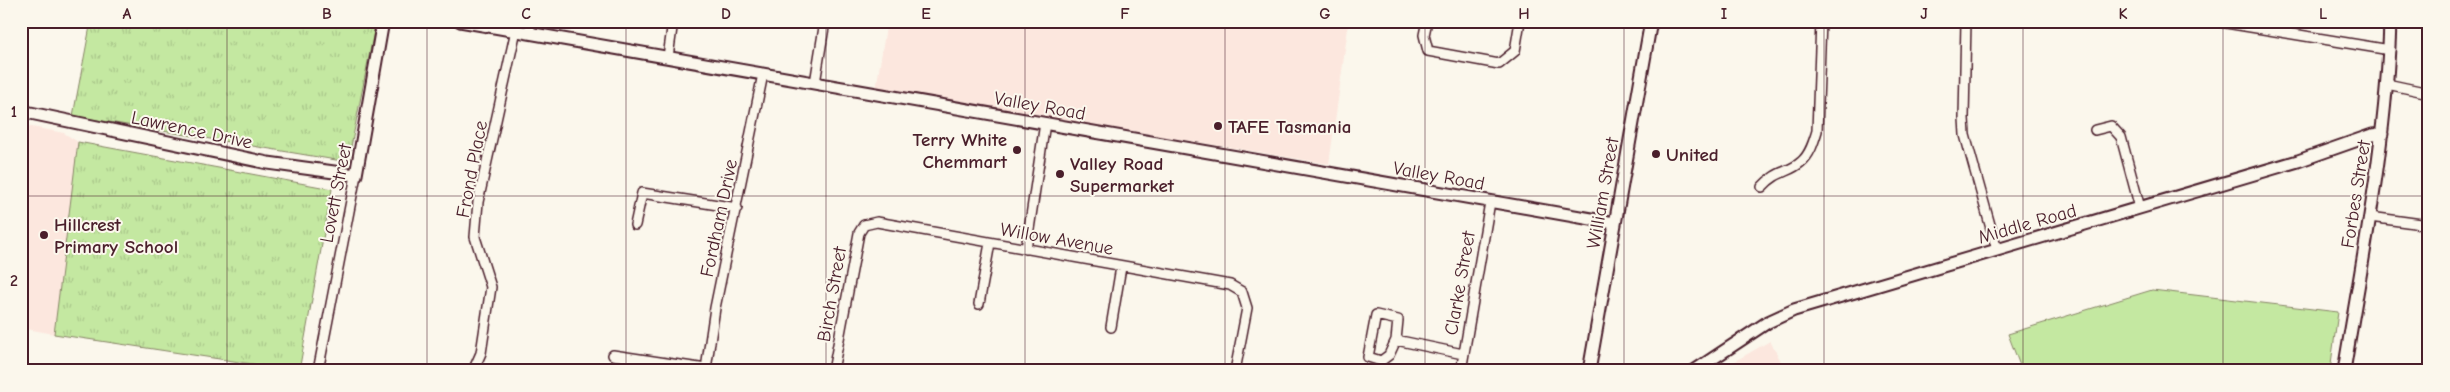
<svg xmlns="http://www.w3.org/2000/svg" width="2450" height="392" viewBox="0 0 2450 392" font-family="'Comic Neue',sans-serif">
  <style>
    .built { fill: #fce7de }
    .green { fill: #c4e8a1; stroke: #878466 }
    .park { fill: url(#park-tufts); stroke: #878466 }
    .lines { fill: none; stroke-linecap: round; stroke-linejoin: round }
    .street-casing { stroke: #4a1f2b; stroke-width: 12 }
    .secondary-casing { stroke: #4a1f2b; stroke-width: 15 }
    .street { stroke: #fbf7ec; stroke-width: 9 }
    .secondary { stroke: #fbf7ec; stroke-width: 11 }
    .grid { fill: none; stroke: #4a1f2b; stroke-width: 1; stroke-opacity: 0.55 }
    .poi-dot { fill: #4a1f2b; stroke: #fbf7ec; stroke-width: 2 }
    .labels { text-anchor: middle; stroke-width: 4; stroke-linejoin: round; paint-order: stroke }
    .street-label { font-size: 19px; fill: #4a1f2b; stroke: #fbf7ec }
    .poi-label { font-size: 19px; font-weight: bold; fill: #4a1f2b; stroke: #fbf7ec; text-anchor: start }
    .neatline { fill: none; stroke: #4a1f2b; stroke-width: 2 }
    .grid-label { font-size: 16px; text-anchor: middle; font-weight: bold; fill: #4a1f2b }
  </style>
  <defs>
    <pattern id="park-tufts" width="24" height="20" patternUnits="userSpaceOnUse" patternTransform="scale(1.25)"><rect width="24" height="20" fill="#c4e8a1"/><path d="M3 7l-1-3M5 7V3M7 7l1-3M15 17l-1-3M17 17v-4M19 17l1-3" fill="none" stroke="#aac78b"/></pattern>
  </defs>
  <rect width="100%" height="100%" fill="#fbf7ec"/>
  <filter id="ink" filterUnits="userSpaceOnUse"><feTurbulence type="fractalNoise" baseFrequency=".02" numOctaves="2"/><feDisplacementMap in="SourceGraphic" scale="10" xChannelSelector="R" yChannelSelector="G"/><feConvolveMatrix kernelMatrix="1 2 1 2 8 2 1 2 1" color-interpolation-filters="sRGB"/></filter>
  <g filter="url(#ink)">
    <!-- built -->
    <path class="built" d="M887,21H1349L1329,164L876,89Z
      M21,125L64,133L78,142L54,334L21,328Z
      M1770,341L1786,371H1718Z"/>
    <!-- green -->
    <path class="green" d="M2152,290L2338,312L2330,371H2022L2008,334Z"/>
    <!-- park -->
    <path class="park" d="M91,21H376L348,162L73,116Z
      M78,142L332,189L299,371L54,334Z"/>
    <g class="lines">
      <!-- street casing -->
      <g class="street-casing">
        <path id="street" d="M1427,21L1424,35L1428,51L1499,64L1515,51L1520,21
          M1966,21L1964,118L1965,135L1997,250
          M2214,21L2390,50
          M529,33L531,21
          M668,57L673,21
          M815,83L825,21
          M2387,84L2429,93
          M2095,130L2111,126L2121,137L2140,208
          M1762,187C1777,170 1789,173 1801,162C1810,155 1814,141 1817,131L1821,21
          M2370,217L2429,225
          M635,225L642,193L737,208
          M1026,249L1045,123
          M979,304L990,243
          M1111,327L1121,267
          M1396,340L1398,320L1376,315L1368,357L1381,361L1389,355L1396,340L1463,354
          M613,355L706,369L715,308L763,74
          M318,371L356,175
          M473,371L481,353L491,287L475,237L478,202L516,30
          M833,371L859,233L864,225L877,222L1230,285L1242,292L1247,308L1235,371
          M1461,371L1490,202"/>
      </g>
      <!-- secondary casing -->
      <g class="secondary-casing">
        <path id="secondary" d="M460,21L1614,223
          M21,111L268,163L356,175L383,21
          M1589,371L1651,21
          M1694,371L1768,322L1794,310L2298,161L2372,135L2382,134
          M2344,371C2363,255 2387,139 2390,21"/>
      </g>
      <!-- street -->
      <use href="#street" class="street"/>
      <!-- secondary -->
      <use href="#secondary" class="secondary"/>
    </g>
  </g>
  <!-- grid -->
  <path class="grid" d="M227,21V371M427,21V371M626,21V371M826,21V371M1025,21V371M1225,21V371M1425,21V371M1624,21V371M1824,21V371M2023,21V371M2223,21V371M21,196H2429"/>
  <!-- markers -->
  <g class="poi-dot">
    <circle cx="1218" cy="126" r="5"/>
    <circle cx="1017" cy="150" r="5"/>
    <circle cx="1656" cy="154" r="5"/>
    <circle cx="1060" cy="174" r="5"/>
    <circle cx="44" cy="235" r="5"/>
  </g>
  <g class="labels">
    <!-- street labels -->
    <g class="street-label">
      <text transform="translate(1040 105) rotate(10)" y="7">Valley Road</text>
      <text transform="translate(192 129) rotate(12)" y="7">Lawrence Drive</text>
      <text transform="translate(471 169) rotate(-79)" y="7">Frond Place</text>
      <text transform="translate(1439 175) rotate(10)" y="7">Valley Road</text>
      <text transform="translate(335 193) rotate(-79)" y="7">Lovett Street</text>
      <text transform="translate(1602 193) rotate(-80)" y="7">William Street</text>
      <text transform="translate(2355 194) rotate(-81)" y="7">Forbes Street</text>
      <text transform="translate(718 218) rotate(-78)" y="7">Fordham Drive</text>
      <text transform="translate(2027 223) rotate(-16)" y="7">Middle Road</text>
      <text transform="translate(1057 238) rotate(10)" y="7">Willow Avenue</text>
      <text transform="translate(1459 283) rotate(-80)" y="7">Clarke Street</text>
      <text transform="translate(831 294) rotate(-80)" y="7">Birch Street</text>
    </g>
    <!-- poi labels -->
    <g class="poi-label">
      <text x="1228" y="133">TAFE Tasmania</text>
      <text x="1007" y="146" text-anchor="end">Terry White<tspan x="1007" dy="22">Chemmart</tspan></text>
      <text x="1666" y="161">United</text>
      <text x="1070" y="170">Valley Road<tspan x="1070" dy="22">Supermarket</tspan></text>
      <text x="54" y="231">Hillcrest<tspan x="54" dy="22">Primary School</tspan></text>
    </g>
  </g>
  <!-- margin -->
  <rect width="2450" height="392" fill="none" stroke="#fbf7ec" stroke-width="55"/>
  <rect x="28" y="28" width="2394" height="336" class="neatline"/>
  <g class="grid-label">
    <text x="127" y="19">A</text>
    <text x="327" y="19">B</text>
    <text x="526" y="19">C</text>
    <text x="726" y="19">D</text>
    <text x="926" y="19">E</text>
    <text x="1125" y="19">F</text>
    <text x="1325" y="19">G</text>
    <text x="1524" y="19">H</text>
    <text x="1724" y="19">I</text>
    <text x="1924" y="19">J</text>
    <text x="2123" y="19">K</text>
    <text x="2323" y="19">L</text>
    <text x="14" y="117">1</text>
    <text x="14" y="286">2</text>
  </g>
</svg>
